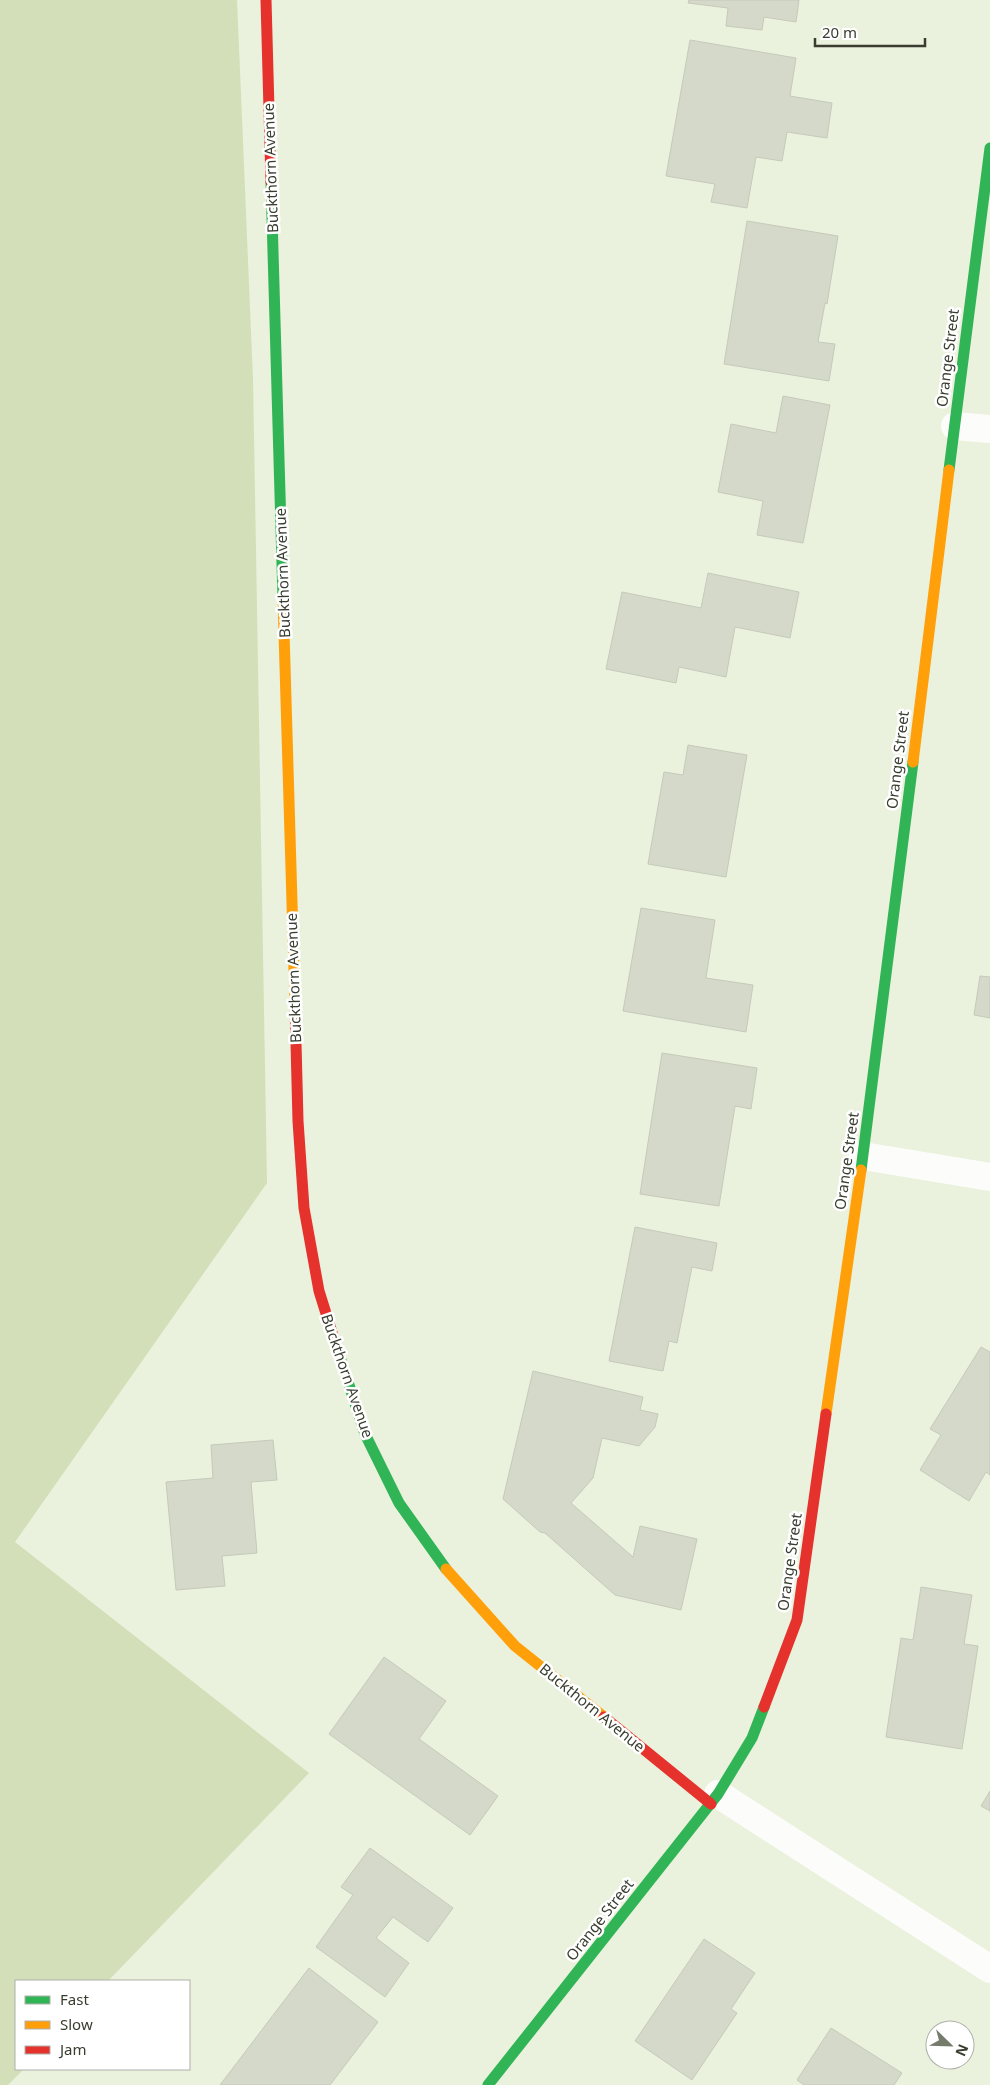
<svg xmlns="http://www.w3.org/2000/svg" width="990" height="2085" viewBox="0 0 990 2085" font-family="'Noto Sans',sans-serif">
  <style>
    .green { fill: #d3dfb8 }
    .building { fill: #d4d9ca; stroke: #c5caba }
    .lines { fill: none; stroke-linecap: round; stroke-linejoin: round }
    .street { stroke: #fcfdfa; stroke-width: 28 }
    .fast { stroke: #30b455; stroke-width: 11 }
    .slow { stroke: #ff9f0a; stroke-width: 11 }
    .jam { stroke: #e5322d; stroke-width: 11 }
    .labels { text-anchor: middle; stroke-width: 5; stroke-linejoin: round; paint-order: stroke }
    .street-label { font-size: 15px; fill: #383d2f; stroke: #fff }
  </style>
  <rect width="100%" height="100%" fill="#eaf1dc"/>
  <!-- green -->
  <path class="green" d="M0,0H237L253,379L267,1183L15,1542L309,1773L108,1981H16V2069H24L8,2085H0Z"/>
  <!-- building -->
  <path class="building" d="M689,0H799L796,22L764,17L762,30L726,26L728,8L688,3Z
    M690,40L796,58L790,96L832,103L827,138L787,132L782,161L756,157L747,208L711,202L715,184L666,176Z
    M747,221L838,236L827,304L825,303L818,342L835,344L829,381L724,364Z
    M783,396L830,405L803,543L757,535L763,501L718,492L731,424L776,433Z
    M708,573L799,592L790,638L735,627L726,677L679,667L676,683L606,669L622,592L701,608Z
    M688,745L747,755L726,877L648,864L664,772L683,775Z
    M641,908L715,920L706,978L753,985L746,1032L623,1011Z
    M980,976L990,977V1018L974,1015Z
    M662,1053L757,1068L751,1109L735,1106L719,1206L640,1194Z
    M635,1227L717,1243L712,1271L692,1267L677,1343L669,1341L663,1371L609,1361Z
    M981,1347L990,1352V1475L986,1472L969,1501L920,1470L941,1435L930,1429Z
    M533,1371L643,1397L640,1410L658,1414L655,1427L639,1446L602,1438L593,1478L571,1503L633,1557L640,1526L697,1539L681,1610L615,1595L545,1533L540,1532L503,1499Z
    M273,1440L277,1480L251,1482L257,1553L222,1556L225,1586L176,1590L166,1482L213,1478L211,1445Z
    M921,1587L972,1595L964,1644L978,1646L962,1749L886,1737L901,1638L913,1640Z
    M384,1657L446,1701L419,1739L498,1796L470,1835L329,1734Z
    M990,1791V1811L981,1806Z
    M370,1848L453,1908L428,1942L393,1917L376,1938L409,1963L385,1997L316,1947L353,1895L341,1887Z
    M704,1939L755,1973L731,2009L737,2013L692,2080L635,2041Z
    M309,1968L378,2022L330,2085H220Z
    M831,2028L902,2073L894,2085H804L797,2080Z"/>
  <g class="lines">
    <!-- street -->
    <path class="street" d="M955,426L990,429
      M863,1156L990,1177
      M718,1794L990,1969"/>
    <!-- fast -->
    <path class="fast" d="M271,182L283,598
      M949,470L990,148
      M861,1170L913,762
      M334,1339L365,1434L399,1503L446,1569
      M488,2085L718,1794L752,1738L764,1707"/>
    <!-- slow -->
    <path class="slow" d="M283,598L295,1004
      M913,762L949,470
      M826,1414L861,1170
      M446,1569L515,1646L604,1717"/>
    <!-- jam -->
    <path class="jam" d="M266,0L271,182
      M295,1004L298,1121L304,1208L319,1291L334,1339
      M764,1707L797,1620L826,1414
      M604,1717L711,1804"/>
  </g>
  <g class="labels">
    <!-- street labels -->
    <g class="street-label">
      <text transform="translate(271 168) rotate(-92)" y="5">Buckthorn Avenue</text>
      <text transform="translate(948 358) rotate(-83)" y="5">Orange Street</text>
      <text transform="translate(283 573) rotate(-92)" y="5">Buckthorn Avenue</text>
      <text transform="translate(898 760) rotate(-83)" y="5">Orange Street</text>
      <text transform="translate(294 978) rotate(-92)" y="5">Buckthorn Avenue</text>
      <text transform="translate(847 1161) rotate(-82)" y="5">Orange Street</text>
      <text transform="translate(347 1376) rotate(71)" y="5">Buckthorn Avenue</text>
      <text transform="translate(790 1562) rotate(-82)" y="5">Orange Street</text>
      <text transform="translate(592 1708) rotate(39)" y="5">Buckthorn Avenue</text>
      <text transform="translate(600 1920) rotate(-52)" y="5">Orange Street</text>
    </g>
  </g>
  <!-- legend -->
  <rect x="15" y="1980" width="175" height="90" fill="#ffffff" stroke="#afb1ac"/>
  <rect x="25" y="1996" width="25" height="8" fill="#30b455" stroke="#afb1ac"/>
  <text x="60" y="2005" font-size="15" fill="#383d2f">Fast</text>
  <rect x="25" y="2021" width="25" height="8" fill="#ff9f0a" stroke="#afb1ac"/>
  <text x="60" y="2030" font-size="15" fill="#383d2f">Slow</text>
  <rect x="25" y="2046" width="25" height="8" fill="#e5322d" stroke="#afb1ac"/>
  <text x="60" y="2055" font-size="15" fill="#383d2f">Jam</text>
  <!-- north arrow -->
  <g transform="translate(950 2045) rotate(113)"><circle r="24" fill="#ffffff" stroke="#afb1ac"/>
  <path d="M0-4L9 19L0 12L-9 19Z" fill="#767c6c"/>
  <text y="-8" font-size="14" font-weight="bold" text-anchor="middle" fill="#383d2f">N</text>
  </g>
  <!-- scale -->
  <path d="M815 38v8h110v-8" fill="none" stroke="#383d2f" stroke-width="2.5"/>
  <text x="822" y="38" font-size="15" fill="#383d2f" stroke="#ffffff" stroke-width="4" paint-order="stroke">20 m</text>
</svg>
